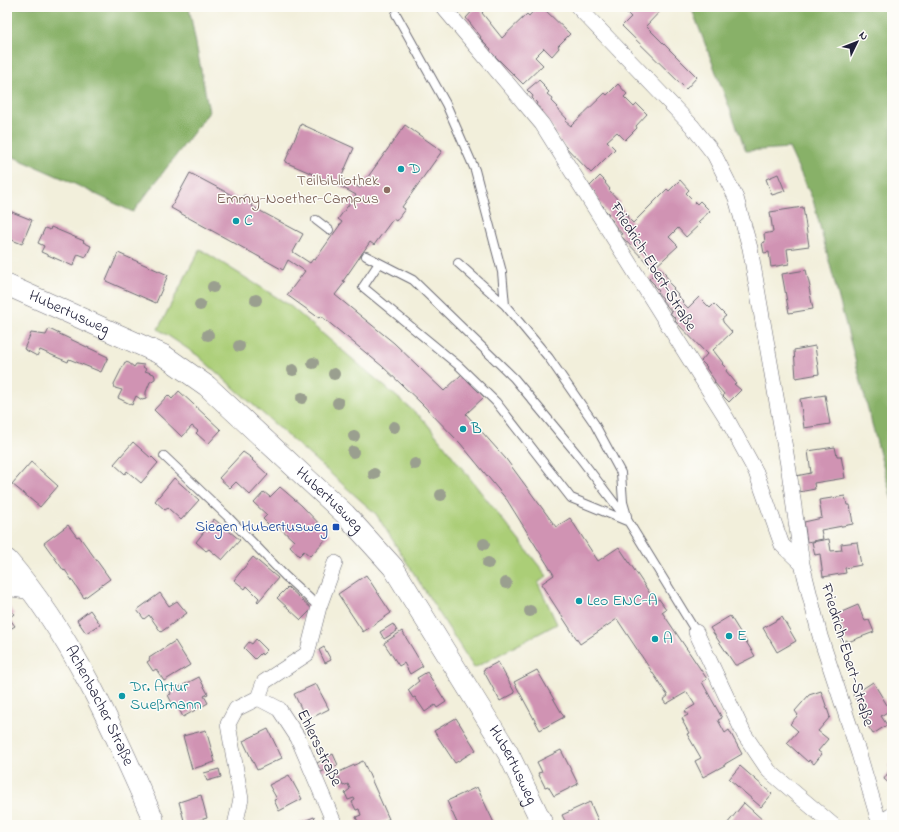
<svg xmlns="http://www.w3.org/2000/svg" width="899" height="832" font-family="'Indie Flower',sans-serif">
	<rect width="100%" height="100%" fill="#fdfcf7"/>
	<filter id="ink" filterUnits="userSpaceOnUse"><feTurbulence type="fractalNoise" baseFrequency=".025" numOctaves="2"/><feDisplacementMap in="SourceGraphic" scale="8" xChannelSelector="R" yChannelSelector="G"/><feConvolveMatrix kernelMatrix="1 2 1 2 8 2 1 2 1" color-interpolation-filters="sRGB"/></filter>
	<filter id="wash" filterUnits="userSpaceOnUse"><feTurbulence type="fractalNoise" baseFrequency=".012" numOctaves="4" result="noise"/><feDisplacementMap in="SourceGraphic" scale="16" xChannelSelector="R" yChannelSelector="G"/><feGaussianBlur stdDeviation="0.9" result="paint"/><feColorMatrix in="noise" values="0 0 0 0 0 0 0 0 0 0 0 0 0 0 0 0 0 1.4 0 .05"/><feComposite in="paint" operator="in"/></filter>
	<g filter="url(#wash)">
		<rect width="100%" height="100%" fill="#f2efdb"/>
		<!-- green -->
		<path fill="#abce77" stroke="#667859" d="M200 249 289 305 424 420 547 576 538 583 557 624 474 668 376 514 197 355 158 329Z"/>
		<!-- forest -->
		<path fill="#88b168" stroke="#556a52" d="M7 7H189L209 112 133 212 64 179 7 154Z
			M691 7H892V500L813 200 789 148 746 151Z"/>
		<g id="blocks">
			<!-- building -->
			<path fill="#d093b3" d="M476 7 483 12 482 13 502 38 527 14 529 16 537 7H542L570 34 558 46 559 48 552 56 544 48 535 57 543 65 523 84 490 51 491 49 480 38 481 37 466 18Z
				M621 7H664L646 26 697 77 686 89 622 26 631 17Z
				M539 80 544 85 543 86 549 92 547 94 553 99 552 101 557 106 556 107 567 119 565 121 571 126 605 93 607 95 618 84 627 94 624 97 634 107 637 104 647 114 636 126 637 128 625 140 617 132 607 141 615 149 591 173 558 139 560 138 554 132 555 130 545 118 546 117 541 112 542 110 536 105 537 103 532 98 533 96 527 90Z
				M301 124 354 148 341 178 360 188 405 125 442 151 402 207 405 209 396 221 393 219 374 245 370 242 343 281 345 282 335 295 394 343 444 391 462 374 484 397 466 414 506 459 556 527 570 518 598 561 619 547 655 601 659 599 666 609 662 612 707 679 702 682 722 718 718 720 725 733 729 730 742 754 725 764V765L703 777 695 761 701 758 687 734 689 733 683 722H684L682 718 688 715 685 711 695 705 687 692 666 704 663 700 668 696 617 619 580 644 541 584 554 575 507 500 460 443 421 403 382 366 321 316 319 318 287 295 305 271 288 260 283 270 171 208 190 173 241 200 244 195 254 201 251 206 303 234 293 252 310 263 313 259 315 260 342 222 338 219 356 195 338 185 285 162Z
				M778 174 785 191 772 195 766 179Z
				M600 176 606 182 605 183 610 189 609 190 620 202 618 204 624 210 623 211 628 216 627 217 633 223 667 189 669 191 680 180 689 190 686 193 697 204 700 201 710 211 698 222 700 224 686 237 678 228 669 237 678 246 653 269 620 235 622 234 612 222 613 221 607 215 609 214 603 208 604 207 598 201 599 200 594 194 595 193 589 187Z
				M803 207 809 246 787 249 789 264 771 267 769 252 764 253 762 243 765 242 764 234 773 232 770 212Z
				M7 210 32 220 22 244 7 238Z
				M51 227 84 241 83 242 91 246 86 257 78 254 73 266 41 252 44 246 38 243 45 228 50 230Z
				M118 253 168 275 156 303 106 281Z
				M660 268 666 274 665 275 670 281 668 282 674 288 673 289 678 294 677 295 683 301 682 302 688 308 699 297 710 308 714 304 726 316 722 319 723 321V322L732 332 713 350 723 363 722 364 727 369 726 371 736 383 734 384 741 390 729 402 723 396 724 394 714 382 715 381 706 368 707 367 701 361 707 354 675 321 676 319 670 313 672 312 662 300 663 298 657 293 659 291 654 286 655 285 649 279Z
				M806 270 810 287 809 288 813 309 789 313 782 274Z
				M49 329 108 357 101 372 69 359 68 362 40 350 37 356 24 349 31 333 46 335Z
				M815 346 819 374 796 378 794 350Z
				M125 362 129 363 134 367 136 364 144 365 143 367 146 369 145 371 154 374 155 377V379L150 382 146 392V399L142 400 136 396 132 405 118 398 122 390 115 388 114 384Z
				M179 391 221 430 208 444 196 433 198 431 192 426 182 437 154 410 168 395 172 399Z
				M825 395 830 424 804 428 800 399Z
				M133 442 151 458 152 457 158 463 141 483 127 471 125 474 114 464Z
				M835 447 837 456H841L845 478 814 483 815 489 799 492 796 476 811 473 808 451Z
				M243 452 253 459 252 460 268 475 250 495 236 482 230 488 219 478Z
				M31 462 58 486 40 507 12 484Z
				M174 478 199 500 181 520 168 508 165 510 155 501Z
				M280 487 301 505 330 535 310 556 304 551 299 556 290 546 294 541 277 525 273 529 263 519 267 515 254 503 264 492 270 497Z
				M845 496 847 505H850L853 524 821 530 823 539 807 542 804 522 822 518 819 500Z
				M214 519 240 540 222 560 209 549 206 551 196 542Z
				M68 525 77 537 79 536 110 579 84 598 65 570 64 571 44 543Z
				M829 539 831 551 842 550 841 544 857 542 861 565 845 568 846 573 823 577 820 554 815 555 812 542Z
				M253 557 278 578 258 602 257 601 259 598 247 586 245 589 234 580Z
				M366 575 391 613 363 632 338 594Z
				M288 587 312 609 301 620 277 598Z
				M160 593 169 606 177 601 187 613 161 632 149 615 144 619 137 610Z
				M7 604 14 614 9 618 15 626 7 631Z
				M858 605 865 621 869 620 874 632 848 642 847 640 842 642 839 633 844 631 837 614Z
				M90 610 100 624 86 633 77 620Z
				M730 616 755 656 737 665H735L710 628Z
				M782 617 796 641 777 652 763 628Z
				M393 624 397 631 384 639 380 632Z
				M402 631 423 666 410 674 404 663 399 666 384 643Z
				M256 639 267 650 262 655 261 653 255 659 244 648 249 642 252 644Z
				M175 641 190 665 164 681 156 669 153 671 147 662 150 660 149 658Z
				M324 647 331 660 325 663 319 650Z
				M498 662 515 693 500 701 483 670Z
				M537 670 564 717 540 730 514 682Z
				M427 672 446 702 437 708 435 705 425 712 415 697 413 698 408 690 419 681 417 678Z
				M199 677 208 694 204 696 208 703 183 717 176 703 173 705 168 695 171 694 170 692Z
				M873 682 890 710 881 716 887 725 873 734 861 715 864 713 853 695Z
				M316 684 329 709 307 720 294 694Z
				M821 691 830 717 818 731 828 739 818 751 822 754 814 764 809 760 808 762 787 743 798 731 790 724 798 715 795 711 809 695Z
				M456 718 476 750 455 763 434 731Z
				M268 729 282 758 257 770 243 741Z
				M206 730 215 762 192 769 183 736Z
				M561 750 578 784 554 796 548 786 545 787 538 773 542 772 537 762Z
				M333 754 338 765 321 772 317 763Z
				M363 761 389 819 375 825H359L356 817 361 815 359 809 356 810 352 802 355 800 354 798 348 800 345 793 350 789 348 784 343 786 337 773Z
				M892 761V786L884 779 891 768 888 766Z
				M740 766 772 794 761 807 729 779Z
				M219 769 221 777 207 781 204 773Z
				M289 775 302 799 279 811 274 800 277 799 269 785Z
				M477 787 495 825H458L447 801Z
				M201 795 207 818 185 824 179 802Z
				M590 802 600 825H567L562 815Z
				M744 803 765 822 763 825H725L726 823 727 824Z
				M314 817 317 825H294Z"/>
		</g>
	</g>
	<g filter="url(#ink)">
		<use href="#blocks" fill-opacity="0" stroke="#6b6a73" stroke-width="1"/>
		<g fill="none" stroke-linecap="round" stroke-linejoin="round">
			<defs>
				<path id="lane" d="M396 14 446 104 475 170 502 272 505 305
					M316 220 329 230
					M366 256 413 280 514 378 577 454 628 521 696 632
					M379 263 363 287 459 366 496 402 571 498 627 521
					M458 263 505 305 549 358 594 423 621 473 623 502 627 516
					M164 456 227 516 285 576 319 607"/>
				<path id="street" d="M443 7 542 124 727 419 756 472 782 545 802 564
					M578 7 692 126 714 154 736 198 750 248 789 471 802 564 820 636 859 754 880 825
					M7 585 13 589 32 592
					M696 632 744 734 769 771 833 825
					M258 698 279 709 298 738 335 825
					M880 823 892 815
					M235 825 241 799 228 724 236 709 258 698 264 682 307 654 319 607 335 563"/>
				<g id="secondary">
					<path id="s1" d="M7 285 163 355 207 386 345 514 393 567 508 753 543 825"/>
					<path id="s2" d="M7 560C72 635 113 728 153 819L154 825"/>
				</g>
			</defs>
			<!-- lane casing -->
			<use href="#lane" stroke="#6b6a73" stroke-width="10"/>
			<!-- street casing -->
			<use href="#street" stroke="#6b6a73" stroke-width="16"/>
			<!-- secondary casing -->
			<use href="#secondary" stroke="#6b6a73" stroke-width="22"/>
			<!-- lane -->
			<use href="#lane" stroke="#fff" stroke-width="8"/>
			<!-- street -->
			<use href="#street" stroke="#fff" stroke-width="15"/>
			<!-- secondary -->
			<use href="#secondary" stroke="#fff" stroke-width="21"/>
		</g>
		<!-- trees -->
		<g fill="#9a9f8f">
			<circle cx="213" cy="287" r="6"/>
			<circle cx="256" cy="300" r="6"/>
			<circle cx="200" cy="305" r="6"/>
			<circle cx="208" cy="335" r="6"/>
			<circle cx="239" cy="346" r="6"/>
			<circle cx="313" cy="363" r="6"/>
			<circle cx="293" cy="370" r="6"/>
			<circle cx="334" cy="374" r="6"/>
			<circle cx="302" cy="398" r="6"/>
			<circle cx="338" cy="403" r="6"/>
			<circle cx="394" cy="427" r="6"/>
			<circle cx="354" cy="436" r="6"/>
			<circle cx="353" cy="452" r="6"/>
			<circle cx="415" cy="464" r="6"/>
			<circle cx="374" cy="474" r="6"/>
			<circle cx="441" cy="495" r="6"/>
			<circle cx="484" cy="544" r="6"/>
			<circle cx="488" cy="563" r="6"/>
			<circle cx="506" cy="583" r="6"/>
			<circle cx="530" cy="611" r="6"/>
		</g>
	</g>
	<!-- markers -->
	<g fill="#0f9aa8" stroke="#fdfcf7" stroke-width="1.5">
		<circle cx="401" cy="169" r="4"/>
		<circle cx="236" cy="221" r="4"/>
		<circle cx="463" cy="429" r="4"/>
		<circle cx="579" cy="601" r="4"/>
		<circle cx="729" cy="636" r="4"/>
		<circle cx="655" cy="639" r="4"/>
		<circle cx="122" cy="696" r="4"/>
	</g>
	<circle fill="#8d6e63" stroke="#fdfcf7" stroke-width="1.5" cx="387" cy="190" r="4"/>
	<rect fill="#1a4fb4" stroke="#fdfcf7" stroke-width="1.5" x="332" y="523" width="8" height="8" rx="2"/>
	<g text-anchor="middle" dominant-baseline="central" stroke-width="3" stroke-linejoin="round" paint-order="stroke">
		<!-- culture labels -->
		<g font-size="16" fill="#0d838f" stroke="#fdfcf7" text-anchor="start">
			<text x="409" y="169">D</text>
			<text x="244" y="221">C</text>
			<text x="471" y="429">B</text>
			<text x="587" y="601">Leo ENC-A</text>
			<text x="737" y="636">E</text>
			<text x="663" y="639">A</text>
			<text x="130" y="687">Dr. Artur<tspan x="130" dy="18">Sueßmann</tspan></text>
		</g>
		<!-- education labels -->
		<g font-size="16" fill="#785e54" stroke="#fdfcf7" text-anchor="end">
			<text x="379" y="181">Teilbibliothek<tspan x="379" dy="18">Emmy-Noether-Campus</tspan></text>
		</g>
		<!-- street labels -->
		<g font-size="16" fill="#22223b" stroke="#fdfcf7">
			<text transform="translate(653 267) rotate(58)">Friedrich-Ebert-Straße</text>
			<text stroke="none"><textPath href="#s1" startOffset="68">Hubertusweg</textPath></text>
			<text stroke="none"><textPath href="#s1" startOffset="392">Hubertusweg</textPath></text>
			<text transform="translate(847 655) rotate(73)">Friedrich-Ebert-Straße</text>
			<text stroke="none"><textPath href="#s2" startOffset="173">Achenbacher Straße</textPath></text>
			<text transform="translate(319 748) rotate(64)">Ehlersstraße</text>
			<text stroke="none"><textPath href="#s1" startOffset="716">Hubertusweg</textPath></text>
		</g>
		<!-- transit labels -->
		<g font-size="16" fill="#164399" stroke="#fdfcf7" text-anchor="end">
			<text x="328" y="527">Siegen Hubertusweg</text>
		</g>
	</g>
	<!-- margin -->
	<rect width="899" height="832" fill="none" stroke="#fdfcf7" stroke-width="24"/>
	<!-- north arrow -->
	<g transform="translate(857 42) rotate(47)" stroke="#fdfcf7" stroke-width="3" paint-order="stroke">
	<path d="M0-3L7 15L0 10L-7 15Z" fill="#22223b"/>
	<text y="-6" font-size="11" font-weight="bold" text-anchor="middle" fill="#22223b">N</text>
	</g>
</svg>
